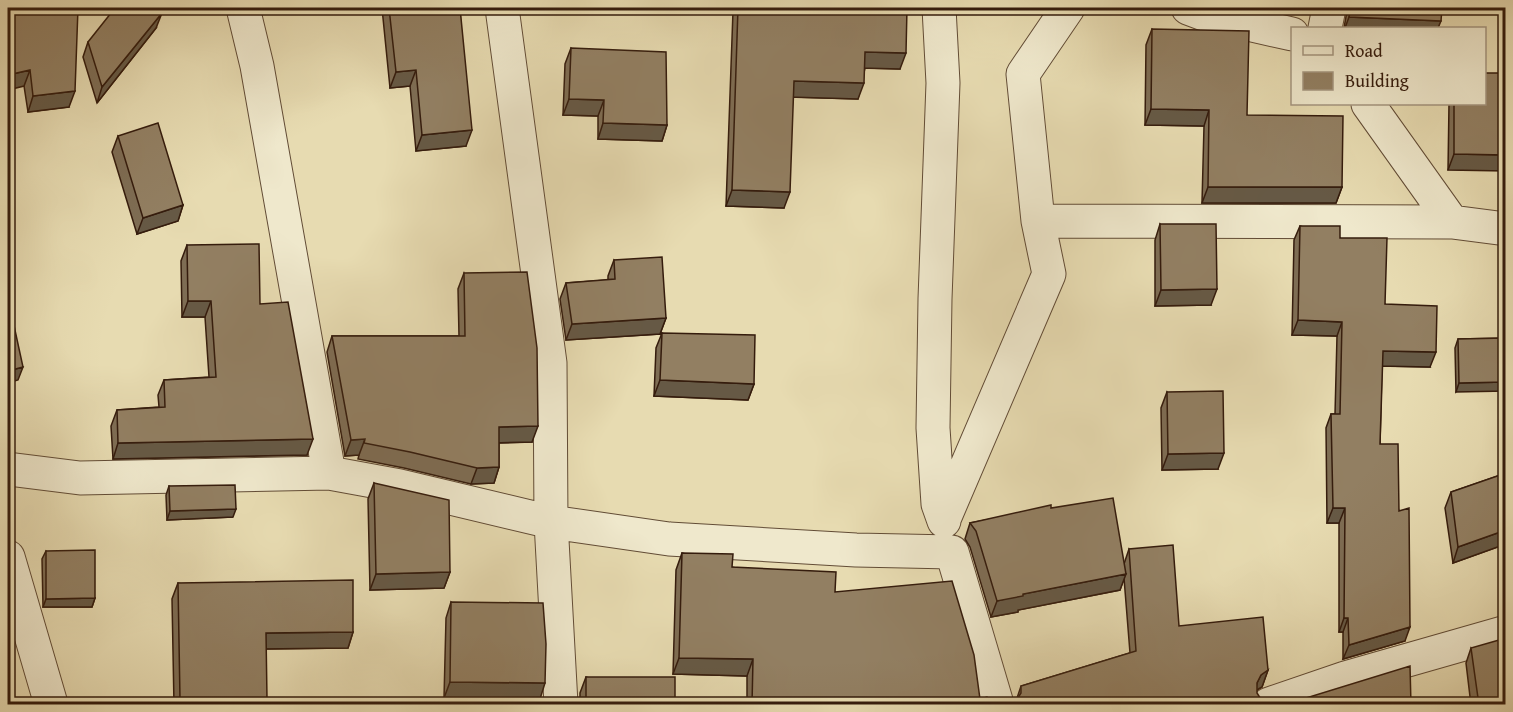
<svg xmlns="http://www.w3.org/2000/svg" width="1513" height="712" font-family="'Gentium Book Plus',serif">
	<rect width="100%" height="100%" fill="#e7dbb1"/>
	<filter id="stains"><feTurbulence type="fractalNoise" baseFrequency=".00333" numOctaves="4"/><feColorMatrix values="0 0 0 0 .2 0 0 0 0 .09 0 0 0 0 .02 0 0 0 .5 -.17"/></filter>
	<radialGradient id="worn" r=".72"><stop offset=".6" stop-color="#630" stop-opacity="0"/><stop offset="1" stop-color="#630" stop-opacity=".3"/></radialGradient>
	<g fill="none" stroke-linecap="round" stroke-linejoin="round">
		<defs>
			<path id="street" d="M243 8 257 66 329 473
				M502 8 550 363 551 522 561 704
				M939 8 943 83 935 299 933 428 938 504 944 521
				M1188 8 1204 14 1292 34
				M1325 28 1329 8
				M1368 104 1452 222
				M1038 221 1452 222 1506 229
				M8 469 80 478 329 473 400 486 551 522 669 539 856 550 952 552 997 704
				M944 519 1049 274 1038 221 1023 74 1068 8
				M8 557 51 704
				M1269 704 1345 678 1506 632"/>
		</defs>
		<!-- street casing -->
		<use href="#street" stroke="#624c36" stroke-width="35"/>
		<!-- street -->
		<use href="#street" stroke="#efe8cc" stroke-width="33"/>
	</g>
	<!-- wall -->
	<path fill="#7e6d54" stroke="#351c0d" stroke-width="1.5" d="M8 8 69 107 28 112 24 86Z
		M382 8H460L466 146 416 151 410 86 390 88Z
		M734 8H907L900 69 865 68 858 99 793 97 784 208 726 206 733 11Z
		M1347 8H1442L1438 28H1344L1347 11Z
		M156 28 97 103 83 57 88 42Z
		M1152 29 1247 115 1342 187 1336 203H1202L1204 126 1145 125 1146 45Z
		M571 48 667 125 662 141 598 139V116L563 115 565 64Z
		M1449 104H1485L1448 170Z
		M118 136 183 205 178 221 137 234 112 152Z
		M1160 224 1211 305 1155 306V240Z
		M1300 226 1340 238 1385 304 1430 367 1382 366 1380 444 1399 511 1405 641 1343 659V632H1339V523H1327L1326 428 1331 414H1335L1337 336 1292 335 1294 240Z
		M187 245 260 304 307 455 113 459 111 426 117 410 159 407 158 395 164 380 209 377 205 317H182L181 261Z
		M614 260 666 318 660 334 566 340 560 299 566 283 608 280V276Z
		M464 273 532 442 499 443V467L494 483 471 484 404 468 358 459 359 455 345 456 327 352 332 336H459L458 289Z
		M662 333 754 384 748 400 654 396 656 348Z
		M1506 338 1456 392 1455 348 1458 339Z
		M1167 392 1218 469 1162 470 1161 408Z
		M1506 473V544L1453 563 1445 508 1451 492Z
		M374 483 450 572 444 588 370 590 368 499Z
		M169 486 233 517 167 520 166 495Z
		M1051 508 1124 564 1129 549 1179 626 1268 670 1262 687 1257 690 1016 701 1021 686 1130 653 1124 578 1120 590 1018 610V612L991 617 970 547 965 539 970 523Z
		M46 551 95 598 92 607H43L42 559Z
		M682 553 732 567 835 592 980 699 991 702 996 705H747V676L673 674 676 570Z
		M178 583 353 632 348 648 266 649 265 705H174L172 599Z
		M451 602 540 699 444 698 446 618Z
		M1471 648 1506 705H1471L1466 663Z
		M586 677 675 705H580V693Z"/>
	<!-- shaded-wall -->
	<path fill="#665945" stroke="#351c0d" stroke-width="1.5" d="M162 13 156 28 97 103 102 87Z
		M1349 17 1441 21 1438 28H1345Z
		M865 52 906 53 900 69 860 68Z
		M30 70 24 86 8 90V75Z
		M416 70 410 86 390 88 396 72Z
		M794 81 864 83 858 99 788 97Z
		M75 91 69 107 28 112 33 96Z
		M569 99 604 100 598 116 563 115Z
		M1151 109 1209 110 1204 126 1145 125Z
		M603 123 667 125 662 141 598 139Z
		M472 130 466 146 416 151 422 135Z
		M1454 154 1506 155V171L1448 170Z
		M1208 187H1342L1336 203H1202Z
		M732 190 790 192 784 208 726 206Z
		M183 205 178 221 137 234 143 218Z
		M1217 289 1211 305 1155 306 1161 290Z
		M188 301H211L205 317H182Z
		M666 318 660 334 566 340 572 324Z
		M1298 320 1342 322 1337 336 1292 335Z
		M1383 351 1436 352 1430 367 1377 366Z
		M23 367 18 380 8 383V371Z
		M660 380 754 384 748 400 654 396Z
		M1506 382V391L1456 392 1459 383Z
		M538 426 532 442 493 443 499 427Z
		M313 439 307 455 113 459 118 443Z
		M365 439 359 455 345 456 351 440Z
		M1224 453 1218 469 1162 470 1168 454Z
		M499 467 494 483 471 484 477 468Z
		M1333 508H1345L1339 523H1327Z
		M236 509 233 517 167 520 170 511Z
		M1506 530V544L1453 563 1458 547Z
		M450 572 444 588 370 590 376 574Z
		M1126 574 1120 590 1018 610V612L991 617 997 601 1023 594Z
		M95 598 92 607H43L46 599Z
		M1344 618H1348L1343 632H1339Z
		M1410 627 1405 641 1343 659 1349 645Z
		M353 632 348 648 260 649 266 633Z
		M679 658 753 659 747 676 673 674Z
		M1268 670 1262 687 1255 691 1257 683 1261 675Z
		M450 682 545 683 540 699 444 698Z
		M267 698 265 705H178L180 699Z"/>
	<!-- building -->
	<path fill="#927f62" stroke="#351c0d" stroke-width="1.5" d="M8 8H78L75 91 33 96 30 70 8 75Z
		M115 8H155L162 13 102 87 88 42Z
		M389 8H460L472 130 422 135 416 70 396 72Z
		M738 8H907L906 53 865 52 864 83 794 81 790 192 732 190Z
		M1351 8H1442L1441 21 1349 17Z
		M1152 29 1249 31 1247 115 1343 116 1342 187H1208L1209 110 1151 109Z
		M571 48 666 52 667 125 603 123 604 100 569 99Z
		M1485 73H1506V155L1454 154V104H1485Z
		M158 123 183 205 143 218 118 136Z
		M1160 224H1216L1217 289 1161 290Z
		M1300 226H1340V238H1387L1385 304 1437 306 1436 352 1383 351 1380 444H1398L1399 511 1409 508 1410 627 1349 645 1348 618H1344L1345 508H1333L1331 414H1340L1342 322 1298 320Z
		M259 244 260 304 288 302 313 439 118 443 117 410 165 407 164 380 216 377 211 301H188L187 245Z
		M662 257 666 318 572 324 566 283 615 279 614 260Z
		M527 272 537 348 538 426 499 427V467L477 468 410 452 364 443 365 439 351 440 332 336H465L464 273Z
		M8 298 23 367 8 371Z
		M662 333 755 335 754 384 660 380Z
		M1506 338V382L1459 383 1458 339Z
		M1223 391 1224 453 1168 454 1167 392Z
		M1506 473V530L1458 547 1451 492Z
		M374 483 449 500 450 572 376 574Z
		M235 485 236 509 170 511 169 486Z
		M1113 498 1126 574 1023 594V596L997 601 976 531 970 523 1051 505V508Z
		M1173 545 1179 626 1263 617 1268 670 1261 675 1257 683V693L1262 701 1269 705H1010L1016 701 1021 693V686L1136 651 1129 549Z
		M95 550V598L46 599V551Z
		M682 553 733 554 732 567 836 572 835 592 952 581 974 655 980 699 987 697 991 702 996 705H752L753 659 679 658Z
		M353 580V632L266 633 267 698 180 699 178 583Z
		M451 602 543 603 546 644 545 683 450 682Z
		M1506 638V705H1479L1471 648Z
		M1410 666 1411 705H1307L1306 698Z
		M586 677H675V705H586Z"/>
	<!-- margin -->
	<rect width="1513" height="712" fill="none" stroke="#e7dbb1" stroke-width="30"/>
	<rect x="9" y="9" width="1495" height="694" fill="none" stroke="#351c0d" stroke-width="3"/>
	<rect x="15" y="15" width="1483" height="682" fill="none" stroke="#351c0d" stroke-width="1.5"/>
	<!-- legend -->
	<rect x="1291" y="27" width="195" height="78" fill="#efe8cc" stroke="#a59680" stroke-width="1.5"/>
	<rect x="1303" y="46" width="30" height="9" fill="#efe8cc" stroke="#a59680" stroke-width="1.5"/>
	<text x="1345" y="57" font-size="18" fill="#351c0d">Road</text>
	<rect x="1303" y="72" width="30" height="18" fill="#927f62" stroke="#a59680" stroke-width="1.5"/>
	<text x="1345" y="87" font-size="18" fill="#351c0d">Building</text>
	<rect width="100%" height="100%" filter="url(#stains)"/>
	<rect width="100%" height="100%" fill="url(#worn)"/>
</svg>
